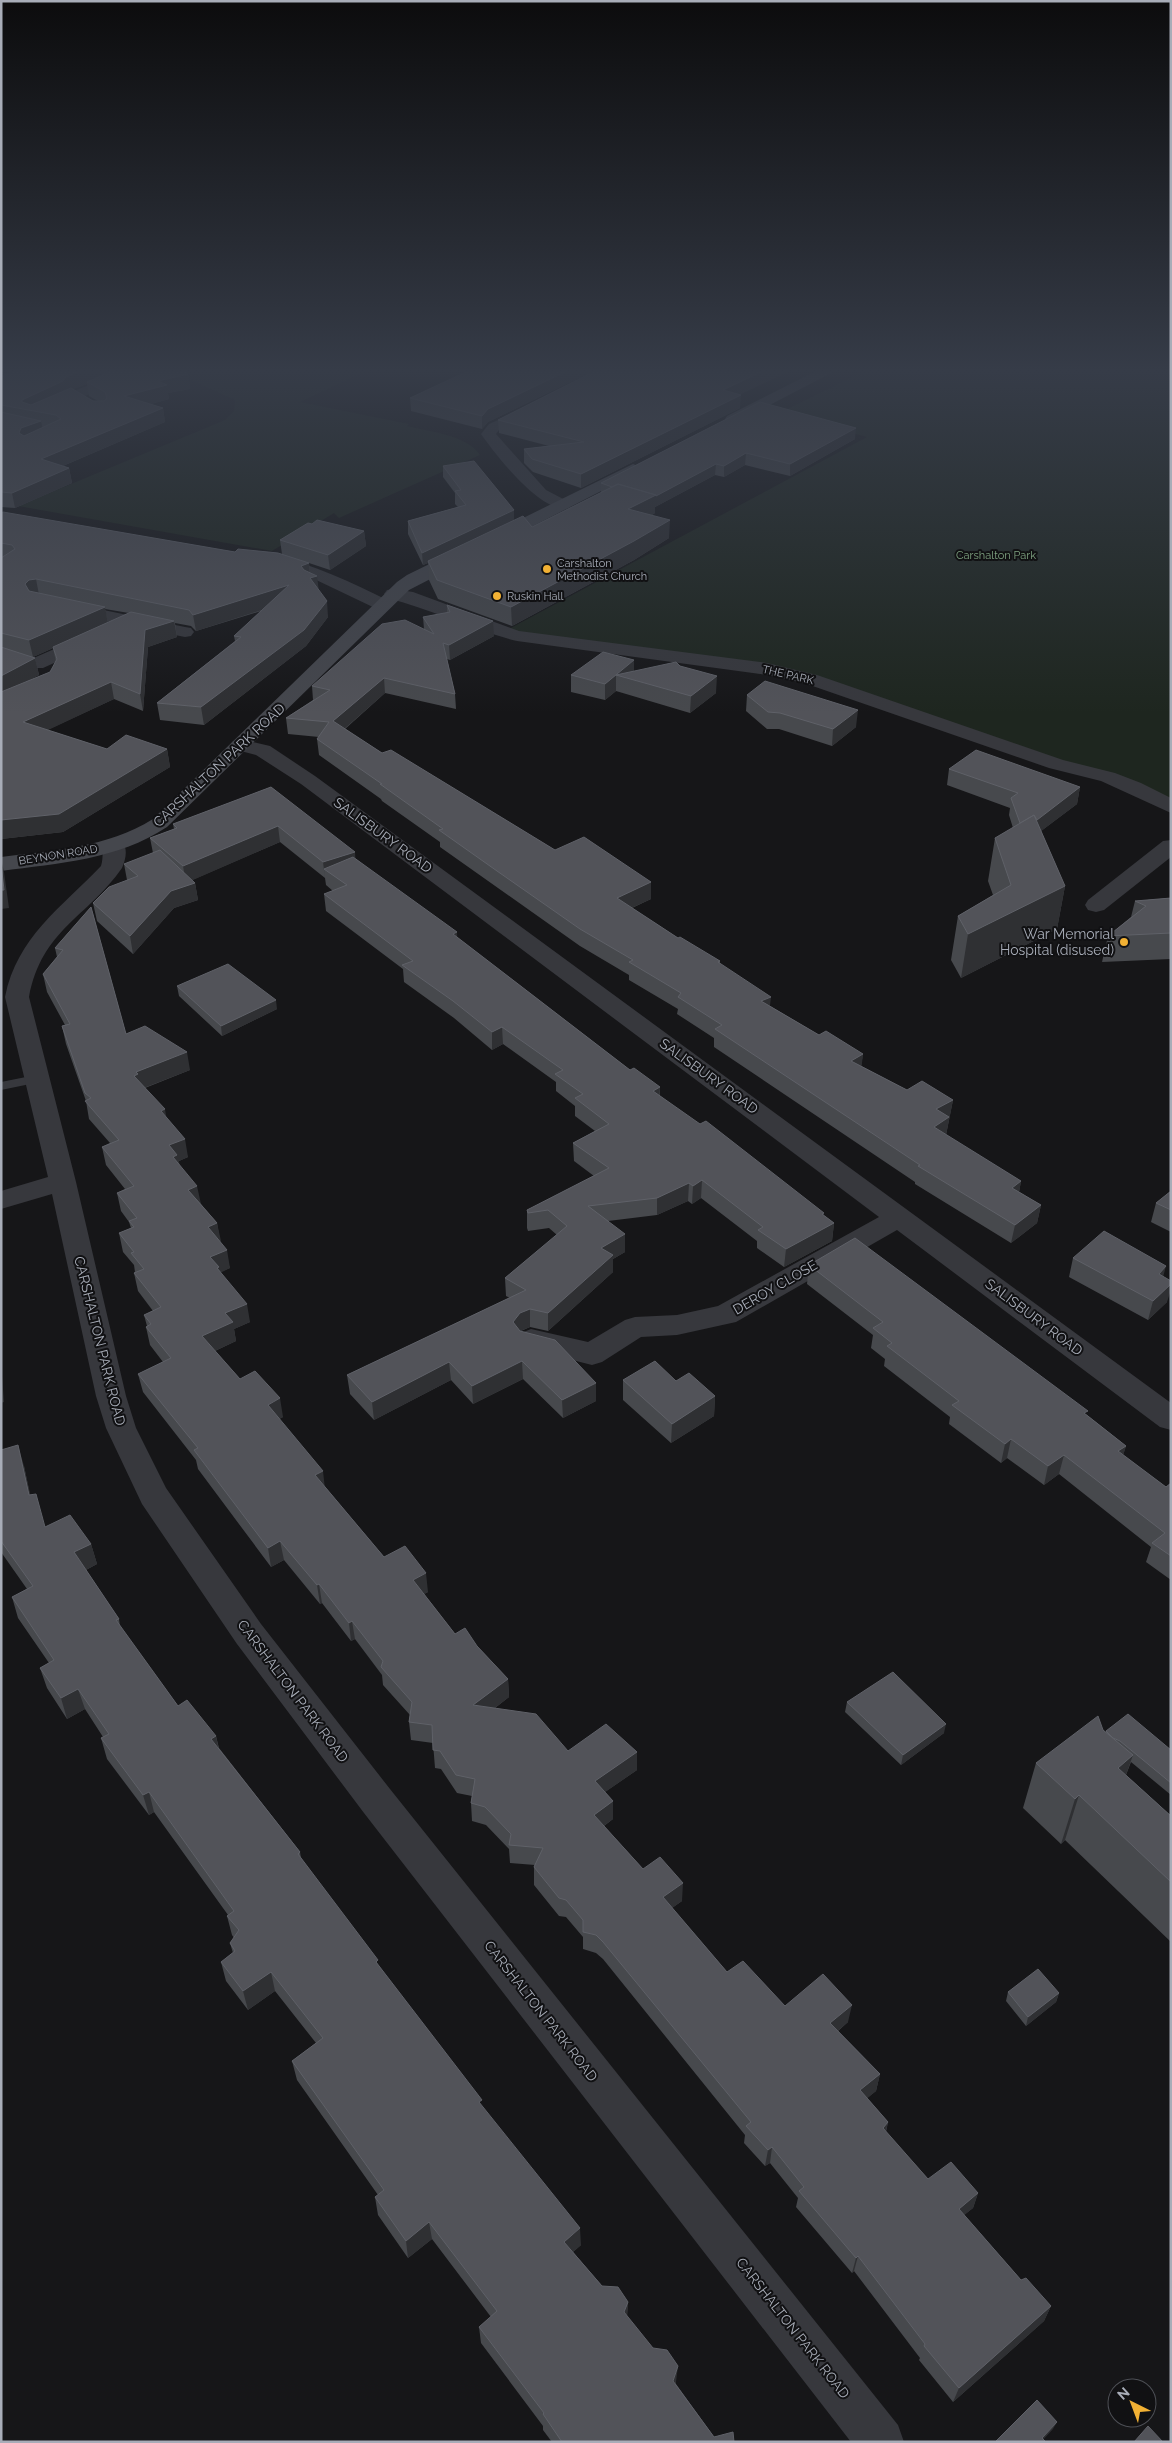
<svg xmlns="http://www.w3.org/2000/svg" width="1172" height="2443" font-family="Raleway,sans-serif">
	<rect width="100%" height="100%" fill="#161618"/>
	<!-- green -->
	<path fill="#1e261f" d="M181 371H366L300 402 409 424 407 426C429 432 466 434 480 455L339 518 334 513 272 551 18 506 225 420 234 411 235 402 233 399 182 376Z
		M865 371H1171V803L845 688 505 631 867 437 779 413Z"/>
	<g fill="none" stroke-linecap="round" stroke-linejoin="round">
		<!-- lane -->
		<path fill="#37383d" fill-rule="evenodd" d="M36 1075 42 1079 40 1082 1 1090V1082Z"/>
		<!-- street -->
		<path fill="#37383d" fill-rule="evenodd" d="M124 371H144L85 396 106 408 108 411 106 414H96L67 396 69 393Z
			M532 405 539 409 537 412 499 430 496 434 546 490 569 502 571 505 569 508C542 515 495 454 481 434L489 424Z
			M273 555C315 565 351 582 389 601L392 605 389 609H377L310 577 267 564 265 560 267 556Z
			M393 589 413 592 519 631 767 663 817 675 1063 760 1115 773 1141 783 1171 798V813L1101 781 1049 768 804 683 767 675 517 641C472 630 431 609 387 598L384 594 387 590Z
			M70 603 185 627 191 628 194 632 191 636 185 637 134 627 43 668H29L27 664 29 660 114 623 64 612 61 608 64 604Z
			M240 739 270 746 315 776 1171 1403V1430L1160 1427 897 1230 736 1322 677 1335 641 1337 602 1362 592 1365 521 1347 516 1340 521 1333 531 1329 588 1342 625 1320 635 1317 677 1315 718 1306 879 1217 301 784 256 755 233 749 230 745 233 741Z
			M114 839 122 840C128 849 126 859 122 868 87 918 42 929 29 997L76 1182 126 1396 136 1428 166 1488 261 1624 390 1789 898 2425 904 2442H851L364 1813 237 1644 142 1504 106 1428 96 1396 52 1194 1 1209V1191L48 1177 5 997C17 937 61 908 101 866 104 857 101 848 106 840Z
			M1171 840V857L1104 910 1096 912 1088 910 1085 905 1088 900 1163 841Z"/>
		<!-- secondary -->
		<path fill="#45474d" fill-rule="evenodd" d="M816 371H835L737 422H727L725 419 727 416Z
			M633 464 638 466 641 469 638 472 409 590 167 827C117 860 59 863 1 871V857C54 850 106 848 153 819L397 582 407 575Z"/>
	</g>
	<!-- wall -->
	<path fill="#47494d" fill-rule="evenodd" d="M18 371H188L190 389 168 393 169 399 151 404 163 408 165 422 63 466 69 468 72 483 15 508 1 507V376ZM87 384 89 396 98 401H93L73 389Z
		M468 371H593L488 422 482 429 411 411 410 398Z
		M595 371H789L740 394V408L581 488 533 472 524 463V449L549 446 499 433 498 420Z
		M760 402 855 439 790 476 745 465 724 477 715 475 655 507V513L652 515 669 538 634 560 512 626 438 599 429 580 428 563 423 565 408 534V521L458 507 455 504V493L443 477V466L514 521 532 527 601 493V483Z
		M1 513 235 552 282 554 280 540 364 531 366 546 330 570 309 563 310 573 318 589 328 617 306 646 204 725 160 720 157 703 235 641 234 636 261 611 196 631 191 626 175 623 177 637 148 647 143 711 114 699 47 730 107 749H167L170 767 63 832 1 839ZM105 609 129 613 108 623ZM53 648 56 662 50 672 27 681 39 675 35 658 33 657Z
		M447 605 494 636 450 660 447 659 455 694 456 709 385 693 345 729 382 753 555 850 651 882V899L632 908 678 938 720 961V964L770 1006 819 1035 863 1054 861 1066 907 1090 953 1100 946 1135 1021 1181 1019 1192 1041 1205 1037 1223 1011 1243 915 1184V1182L714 1047V1038L677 1014 678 1009 629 980V975L580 946 440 847V842L382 801 381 799 319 755 317 739 319 737 288 734 286 718 313 700 312 686 424 629 423 617 447 613Z
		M680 666 716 693 690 713 616 691 605 700 571 692V675L634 671Z
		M747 695 856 727 832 746 779 729H767L746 711Z
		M949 769 1080 787 1077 804 1041 831 1065 886 1057 929 961 978 951 960 958 916 993 895 988 881 995 838 1013 828 1009 815 1010 808 947 785Z
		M271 787 356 859 458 938 630 1070 660 1087V1096L834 1223 832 1241 784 1267 757 1248V1241L701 1198 692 1204 688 1201 657 1215 608 1221 625 1252 613 1259V1272L548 1331 530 1327 521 1331 596 1401 563 1418 523 1379 473 1404 451 1380 374 1420 350 1394 347 1375 510 1298 506 1296 505 1278 557 1235 549 1228 528 1231 527 1228V1210L594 1176 574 1161 573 1143 595 1131 575 1116V1106L556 1091V1082L503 1044 492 1050 454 1018 404 982 403 969 326 911 324 894 333 891 326 885 325 878 280 842 192 880 195 883 198 900 174 908 133 954 97 921 93 903 127 880 124 864 153 853 150 838 174 829 173 824Z
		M1171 898V959L1102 962 1108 936 1131 917 1135 901Z
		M91 907 126 1034 190 1070 145 1088 166 1117 188 1157 179 1161V1164L201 1204 217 1223 220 1241 230 1268 220 1272 250 1322 234 1329 236 1341 215 1351 240 1379 283 1417 279 1419 325 1487 384 1557 428 1592 424 1594 455 1634 477 1646 508 1679 509 1697 495 1708 568 1751 637 1752V1770L605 1792 613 1801V1819L604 1826 643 1869 682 1901 672 1908 727 1972 785 2006 848 2022 838 2031 880 2074 876 2091 867 2098 888 2122 886 2132 928 2179 978 2193 973 2208 964 2215 1021 2280 1051 2306 1044 2321 953 2402 919 2360 920 2358 854 2271 852 2273 796 2207 798 2198 770 2163 765 2166 744 2143 745 2135 603 1959 596 1953 583 1949V1937L566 1917 559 1916 534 1885V1867L535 1865 510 1863 509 1849 486 1825 472 1821 471 1803 472 1796 457 1793 441 1769 435 1768 433 1743 411 1740 409 1722 410 1715 383 1685 382 1675 355 1639 351 1641 322 1603 320 1604 284 1560 271 1567 198 1469 196 1460 143 1392 138 1374 163 1362 150 1345 146 1327 147 1326 144 1315 153 1311 138 1291 134 1273 135 1272 134 1265 123 1252 119 1233 131 1228 129 1222 121 1211 117 1193 125 1189 106 1165 102 1147 110 1143 89 1119 86 1101 66 1044 62 1026 65 1025 47 992 43 974 57 957 55 948Z
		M177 986 277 1009 222 1036 179 996Z
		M1171 1191V1232L1151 1222 1156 1203Z
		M1073 1258 1163 1276 1167 1302 1148 1320 1069 1277Z
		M809 1265 1087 1415 1126 1446 1123 1455 1166 1487 1171 1483V1580L1146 1562 1151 1547 1059 1474 1044 1485 1007 1458 1001 1463 949 1424 950 1417 884 1366 885 1359 871 1348 873 1335 807 1284Z
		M623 1380 676 1381 715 1396 714 1416 671 1443 623 1400Z
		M1 1450 24 1466 30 1495 45 1527 91 1544 97 1564 86 1570 119 1619 120 1626 178 1706 216 1736 219 1748 300 1852 301 1858 379 1966 482 2107 581 2245 573 2252 602 2286 628 2302 627 2316 676 2382V2384L714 2437 734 2442H552L543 2430V2426L481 2343 479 2327 491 2317 432 2239 408 2258 378 2215 375 2197 378 2195 297 2080 292 2061 316 2043 275 1991 248 2010 226 1981 221 1962 233 1953 230 1943 234 1938 232 1935 227 1916 228 1915 154 1812 149 1815 107 1759 101 1738 103 1737 85 1709 67 1719 47 1688 40 1668 49 1663 18 1618 12 1597 27 1589 1 1552Z
		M847 1702 944 1733 901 1765 845 1712Z
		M1103 1730 1106 1732V1731L1171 1750V1795L1131 1762 1126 1775 1171 1816V1942L1065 1840 1061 1844 1023 1808 1036 1763Z
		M1008 1992 1059 1993 1056 2002 1026 2026 1006 2001Z"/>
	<!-- shaded-wall -->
	<path fill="#2f3033" d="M80 371H118L87 382V384L68 391 32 411 22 402V400L66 377Z
		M183 371H188L190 389 168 393 169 399 126 411 124 396 158 381Z
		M567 371H593L488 422 482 429V416L488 409Z
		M763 371H789L723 403V390Z
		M741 395 740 408 581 488V474Z
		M163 408 165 422 44 474 41 459Z
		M41 421 44 436 24 443 19 433 21 428Z
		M856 428 855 439 790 476V464Z
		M746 453 745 465 724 477V466Z
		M716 464 715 475 655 507V513L628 528V509Z
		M69 468 72 483 15 508 12 493Z
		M514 510V522L428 561V563L423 565 422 553Z
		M670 520 669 538 634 560 512 626 511 607Z
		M364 531 366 546 330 570 328 555Z
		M309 563 310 578 317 576 319 592 301 566Z
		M36 579 39 595 33 596 25 584 29 580Z
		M289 585 290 601 196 631 193 615Z
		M327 601 328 617 306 646 204 725 201 707Z
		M105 607 108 624 33 657 29 640Z
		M174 621 177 637 148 647 143 711 140 694 145 630Z
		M493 621 494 636 450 660 449 645Z
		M35 658 39 675 1 695V676Z
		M634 660V677L616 675V691L605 700V684Z
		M717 676 716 693 690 713 691 696Z
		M384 678 385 693 335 737 333 721Z
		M111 682 114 699 27 740 23 722Z
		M858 710 856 727 832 746 833 729Z
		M167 749 170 767 63 832 1 839V820Z
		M1080 787 1077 804 1020 847 1023 830Z
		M278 826 280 842 186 883 183 866Z
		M355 852 356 868 324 869 325 878 323 862Z
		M1 859 4 872 9 908 1 909Z
		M651 882V899L616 915 617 898Z
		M195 883 198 900 174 908 133 954 130 936 171 891Z
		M1065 886 1057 929 961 978 968 934Z
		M457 932 458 949 453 934Z
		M771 997 769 1014 761 1001Z
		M276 1000 277 1009 222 1036 221 1026Z
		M502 1027 503 1044 492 1050V1032Z
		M187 1052 190 1070 141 1089 134 1076 136 1072Z
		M863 1054 861 1072 851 1061Z
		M660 1087 659 1105 653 1091Z
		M953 1100 946 1135 931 1145 936 1109Z
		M165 1109 168 1128 161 1111Z
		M185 1139 188 1157 179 1161 181 1173 176 1175 169 1145Z
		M702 1180 701 1198 692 1204 693 1186Z
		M1021 1181 1018 1199 1012 1188Z
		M689 1183 688 1201 657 1215V1198Z
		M197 1186 201 1204 188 1190Z
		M1041 1205 1037 1223 1011 1243 1015 1225Z
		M824 1213 823 1229 834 1223 832 1241 784 1267 786 1249 822 1214Z
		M217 1223 221 1241 212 1245 208 1227Z
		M625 1234V1252L613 1259V1272L548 1331V1313L601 1248Z
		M227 1250 230 1268 220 1273 222 1286 210 1257Z
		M1166 1266 1161 1285 1159 1274Z
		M1171 1284V1290L1167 1302 1148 1320 1153 1301Z
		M247 1304 250 1322 234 1329 236 1341 206 1355 202 1336 225 1313Z
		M530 1309V1327L520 1331 513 1322 520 1313Z
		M522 1361 523 1379 473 1404 472 1386Z
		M449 1362 451 1380 374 1420 372 1402Z
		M1 1363 4 1402 1 1403Z
		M596 1383V1401L563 1418 562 1400Z
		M715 1396 714 1416 671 1443 672 1424Z
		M280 1398 283 1417 271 1424 268 1405Z
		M1011 1439 1007 1458 1001 1463 1005 1444Z
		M18 1445 24 1466 35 1516 29 1495Z
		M1126 1446 1120 1465 1118 1451Z
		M1064 1455 1059 1474 1044 1485 1048 1466Z
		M323 1471 325 1489 315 1475Z
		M280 1541 284 1560 271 1567 268 1548Z
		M91 1544 97 1564 80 1573 74 1552Z
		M426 1573 428 1592 415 1599 413 1580Z
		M319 1584 322 1603 320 1604 317 1585Z
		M352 1621 355 1639 351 1641 349 1623Z
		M508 1679 509 1697 475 1723 473 1705Z
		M78 1689 85 1709 67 1719 61 1698Z
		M946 1724 944 1733 901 1765 903 1755Z
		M216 1736 220 1756 211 1739Z
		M637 1752V1770L595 1799V1781Z
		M1133 1755 1117 1800 1118 1768Z
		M149 1792 154 1812 149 1815 143 1795Z
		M1079 1795 1065 1840 1061 1844 1075 1799Z
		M613 1801V1819L594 1833V1815Z
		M683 1883 682 1901 662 1915 663 1897Z
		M271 1972 275 1991 248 2010 243 1991Z
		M1059 1993 1056 2002 1026 2026 1028 2017Z
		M852 2005 848 2022 827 2040 830 2023Z
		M880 2074 876 2091 857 2107 860 2090Z
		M888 2122 884 2139 883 2128Z
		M772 2147 770 2163 765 2166 768 2150Z
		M978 2193 973 2208 953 2224 959 2209Z
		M429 2222 432 2239 408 2258 406 2241Z
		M580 2228 581 2245 565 2259 564 2242Z
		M858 2256 854 2271 852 2273 856 2258Z
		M628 2302 627 2318 624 2312Z
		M1051 2306 1044 2321 953 2402 959 2388Z
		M678 2366 676 2382 672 2396 673 2381Z
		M1057 2422 1053 2429 1041 2442 1042 2438Z"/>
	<!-- building -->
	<path fill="#525359" stroke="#5f6168" d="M18 371H80L66 377 63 381 22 400V402L31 405 71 388 93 401H104L107 398 105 392 87 382 112 371H184L188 374 158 381 167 385 124 396 163 408 41 459 69 468 12 493 1 492V412L41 421 21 428 19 433 24 436 61 419 56 415 1 405V376Z
		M468 371H567L488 409 482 416 410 398Z
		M595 371H763L723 390 741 395 581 474 532 459 524 449 584 442 498 420Z
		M760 402 856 428 790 464 746 453 724 466 716 464 656 496V495L618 484 612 487 601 483Z
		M474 461 514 510 422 553 408 521 466 505 455 491 461 490 443 466Z
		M618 484 656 495 628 509 670 520 634 541 511 607 437 580 428 561 523 516 532 527Z
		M3 512 235 552 238 549 278 553 309 563 301 566 304 570 317 576 310 578 327 601 304 630 201 707 157 703 241 637 234 636 289 585 193 615 189 610 36 579 29 580 25 584 29 591 105 607 29 640 1 633V558L15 549 12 545 1 543V513Z
		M317 520 364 531 328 555 280 540 308 523 312 524Z
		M447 605 493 621 449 645 443 643 455 694 384 678 333 721 382 753 391 750 555 850 584 837 651 882 617 898 678 938 680 937 720 961 718 962 771 997 761 1001 819 1035 826 1031 863 1054 851 1061 907 1090 922 1081 953 1100 936 1109 949 1117 934 1127 1021 1181 1012 1188 1041 1205 1015 1225 918 1166 920 1165 715 1029 722 1025 678 997 681 993 629 962 633 960 580 929 497 871 439 830 443 829 380 784H382L317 739 329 722 286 718 330 690 312 686 382 624 405 620 434 634 423 617 450 612Z
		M131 612 174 621 145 630 140 694 111 682 23 722 107 749 126 735 167 749 59 814 1 820V692L50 672 57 659 53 647Z
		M1 647 35 658 1 676Z
		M603 652 634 660 605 684 571 675Z
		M676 662 680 666 717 676 691 696 616 675Z
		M765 681 858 710 833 729 780 713 768 712 747 695Z
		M976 750 1080 787 1037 820 1034 815 1020 823 1011 798 1018 793 949 769Z
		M271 787 355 852 323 862 278 826 183 866 150 838 177 828 173 824Z
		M1034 815 1065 886 968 934 958 916 1011 885 995 838Z
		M160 850 195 883 171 891 130 936 93 903 109 887 138 876 124 864Z
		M353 857 457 932 453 934 630 1070 634 1068 660 1087 653 1091 700 1124 706 1121 824 1213 822 1214 834 1223 786 1249 758 1230 763 1227 702 1180 693 1186 689 1183 657 1198 588 1206 625 1234 601 1248 613 1255 548 1313 530 1309 520 1313 513 1322 520 1331 555 1340 596 1383 562 1400 522 1361 472 1386 449 1362 372 1402 347 1375 526 1290 505 1278 567 1226 548 1210 528 1213 527 1210 609 1168 573 1143 609 1124 575 1098 583 1094 555 1074 563 1070 502 1027 492 1032 453 1001 402 965 413 961 324 894 347 885 324 869Z
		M1 863 4 890H1Z
		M1171 898V933L1108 936 1146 906 1135 901Z
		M91 907 126 1034 145 1026 187 1052 136 1072 138 1074 134 1076 165 1109 161 1111 185 1139 169 1145 177 1155 173 1157 197 1186 188 1190 217 1223 208 1227 227 1250 210 1257 219 1267 217 1268 247 1304 225 1313 233 1322 202 1336 240 1379 255 1371 280 1398 268 1405 323 1471 315 1475 384 1557 405 1546 426 1573 413 1580 455 1634 465 1628 477 1646 508 1679 473 1705 536 1714 568 1751 606 1724 637 1752 595 1781 613 1801 594 1815 643 1869 660 1857 683 1883 663 1897 727 1972 743 1961 785 2006 823 1974 852 2005 830 2023 880 2074 860 2090 888 2122 883 2128 928 2179 951 2162 978 2193 959 2209 1021 2280 1026 2278 1051 2306 959 2388 924 2346 925 2344 858 2256 856 2258 799 2191 804 2187 772 2147 768 2150 746 2126 751 2122 603 1942 596 1935 583 1932V1920L566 1900 559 1898 534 1867 543 1848 509 1845 511 1834 485 1807 471 1803 475 1779 456 1775 440 1751 433 1750 432 1725 409 1722 412 1702 381 1667 383 1661 352 1621 349 1623 319 1584 317 1585 280 1541 268 1548 194 1450 198 1448 138 1374 171 1358 146 1327 151 1324 144 1315 161 1307 134 1273 144 1269 131 1253 134 1252 119 1233 134 1227 129 1221 137 1218 117 1193 134 1186 102 1147 119 1140 85 1101 91 1098 85 1093 62 1026 70 1024 43 974 63 950 55 948Z
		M228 964 276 1000 221 1026 177 986Z
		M1171 1191V1210L1156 1203Z
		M1104 1231 1166 1266 1159 1274 1171 1281V1284L1153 1301 1073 1258Z
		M855 1238 1088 1411 1084 1413 1126 1446 1118 1451 1166 1487 1171 1483V1556L1152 1543 1165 1533 1064 1455 1048 1466 1011 1439 1005 1444 952 1405 959 1401 887 1346 892 1343 873 1328 883 1322 809 1265Z
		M655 1361 676 1381 689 1373 715 1396 672 1424 623 1380Z
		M18 1445 29 1495 36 1494 45 1527 70 1515 91 1544 74 1552 119 1619 116 1620 178 1706 187 1700 216 1736 211 1739 300 1852 298 1854 378 1960 376 1962 482 2100 479 2102 580 2228 564 2242 602 2286 618 2287 628 2302 624 2312 653 2348 667 2350 678 2366 673 2381 714 2437 733 2432 734 2442H562L543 2414 544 2413 479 2327 497 2311 429 2222 406 2241 375 2197 384 2190 292 2061 323 2038 271 1972 243 1991 221 1962 235 1951 230 1943 239 1930 227 1916 234 1911 149 1792 143 1795 101 1738 109 1734 78 1689 61 1698 40 1668 54 1660 12 1597 33 1586 1 1541V1450Z
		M893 1672 946 1724 903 1755 847 1702Z
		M1128 1714 1171 1750V1783L1120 1741 1113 1738 1106 1731Z
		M1098 1716 1103 1730 1133 1755 1118 1768 1171 1816V1882L1079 1795 1075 1799 1036 1763Z
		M1038 1969 1059 1993 1028 2017 1008 1992Z
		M1037 2400 1057 2422 1042 2438 1046 2442H995Z
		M1148 2426 1163 2442H1134Z"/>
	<!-- sky -->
	<linearGradient id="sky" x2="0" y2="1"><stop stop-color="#0c0c0d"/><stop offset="0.52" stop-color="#363c48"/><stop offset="1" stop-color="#363c48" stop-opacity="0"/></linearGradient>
	<rect width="1172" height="713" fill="url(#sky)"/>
	<!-- markers -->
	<g fill="#f2b134" stroke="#111113" stroke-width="2">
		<circle cx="547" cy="569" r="5"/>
		<circle cx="497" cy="596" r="5"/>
		<circle cx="1124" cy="942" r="5"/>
	</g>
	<g text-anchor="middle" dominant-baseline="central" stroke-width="4" stroke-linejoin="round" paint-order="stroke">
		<!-- far-park labels -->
		<g font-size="11" fill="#7fa381" stroke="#111113">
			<text x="996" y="555">Carshalton Park</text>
		</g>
		<!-- far-poi labels -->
		<g font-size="11" fill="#a8adb8" stroke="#111113" text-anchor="start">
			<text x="557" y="563">Carshalton<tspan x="557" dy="13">Methodist Church</tspan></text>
			<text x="507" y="596">Ruskin Hall</text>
		</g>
		<!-- far-street labels -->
		<g font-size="11" fill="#a8adb8" stroke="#111113">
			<text transform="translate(788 675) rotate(13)">THE PARK</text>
			<text transform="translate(58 855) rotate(-9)">BEYNON ROAD</text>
		</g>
		<!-- street labels -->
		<g font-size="14" fill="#a8adb8" stroke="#111113">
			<text transform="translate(219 765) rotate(-43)">CARSHALTON PARK ROAD</text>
			<text transform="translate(383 835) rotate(36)">SALISBURY ROAD</text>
			<text transform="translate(709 1076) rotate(36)">SALISBURY ROAD</text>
			<text transform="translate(775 1287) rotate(-30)">DEROY CLOSE</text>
			<text transform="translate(1034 1317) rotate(37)">SALISBURY ROAD</text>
			<text transform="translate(100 1341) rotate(76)">CARSHALTON PARK ROAD</text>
			<text transform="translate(293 1691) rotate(53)">CARSHALTON PARK ROAD</text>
			<text transform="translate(541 2011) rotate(52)">CARSHALTON PARK ROAD</text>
			<text transform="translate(793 2328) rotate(52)">CARSHALTON PARK ROAD</text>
		</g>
		<!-- poi labels -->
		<g font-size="14" fill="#a8adb8" stroke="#111113" text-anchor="end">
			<text x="1114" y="934">War Memorial<tspan x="1114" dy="16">Hospital (disused)</tspan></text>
		</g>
	</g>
	<!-- border -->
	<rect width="1172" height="2443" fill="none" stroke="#a8adb8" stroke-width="5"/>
	<!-- north arrow -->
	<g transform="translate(1132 2403) rotate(318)"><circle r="24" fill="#111113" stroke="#4d4f55"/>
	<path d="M0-4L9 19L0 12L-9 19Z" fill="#f2b134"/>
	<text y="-8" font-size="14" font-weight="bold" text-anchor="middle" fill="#a8adb8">N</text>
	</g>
</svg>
